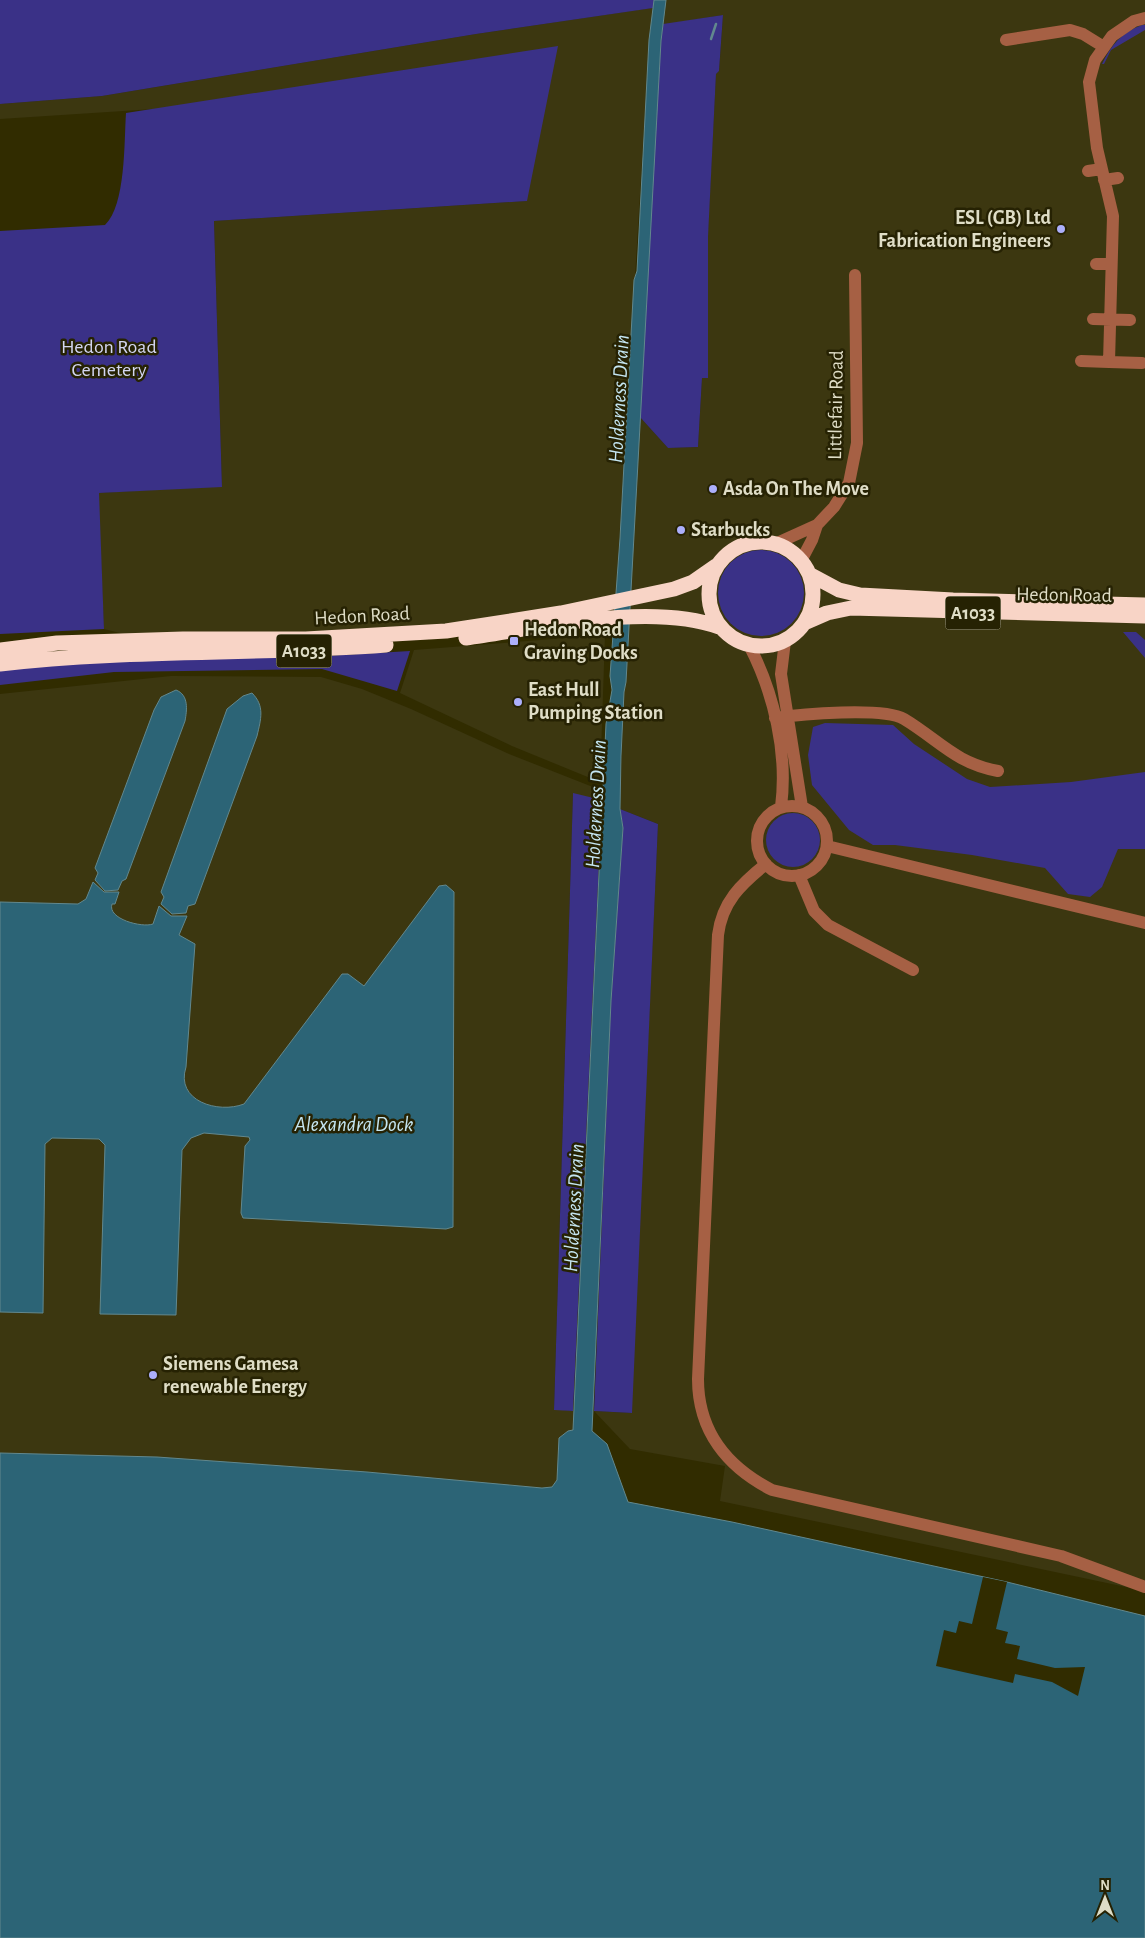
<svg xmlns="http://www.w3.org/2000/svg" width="1145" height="1938" font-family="'Alegreya Sans',sans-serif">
	<rect width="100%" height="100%" fill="#312c00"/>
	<!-- built -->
	<path fill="#3c3710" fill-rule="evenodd" d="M666 0H1145V1591L720 1501 725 1466 630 1449 594 1411 631 1413 658 824 620 809 623 708 639 416 668 448 698 447 702 378H708L707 249 716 74 719 71 723 15 650 27 615 611 171 646 104 629 98 493 222 486 214 221 526 201 154 109 0 119V104L102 96 476 34 665 6ZM771 552 784 557 794 565 801 577 732 625 721 610Z
		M605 635 600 782 512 746 400 693 414 650Z
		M171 676 321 677 362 689 411 709 509 754 603 791 602 800 573 794 554 1409 573 1411V1431H568L559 1438 557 1480 552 1487 542 1488 367 1472 157 1457 0 1453V694Z"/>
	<!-- green -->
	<path fill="#3a3187" d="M0 0H654L653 8 476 34 150 88 102 96 0 104Z
		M723 15 719 71 716 74 708 237V378H702L698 447 668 448 639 416 661 41 663 24Z
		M1142 25H1145V30L1111 50 1104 64H1102C1111 45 1122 32 1142 25Z
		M558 46 527 201 214 221 222 487 99 493 104 629 0 634V231L105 225C126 205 124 142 126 113Z
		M718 593a43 43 0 1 1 86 0a43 43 0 1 1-86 0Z
		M1123 632H1136L1145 640V658Z
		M410 651 397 691 322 669 114 672 0 685V667L58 660 309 657Z
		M825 723 893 725 914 744 967 779 990 787 1071 782 1145 772V849H1118L1102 887 1090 897 1068 894 1045 868 972 855 895 845H873L849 830 812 785 808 755 813 727Z
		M573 793 602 800 573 1411 554 1410Z
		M620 809 658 824 632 1413 594 1411 611 1001 623 828Z
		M766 840a27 27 0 1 1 54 0a27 27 0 1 1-54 0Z"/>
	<!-- water -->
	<path fill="#2c6476" stroke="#62888e" d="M654 0H666L661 41 626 682 624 692 621 756 620 809 623 828 611 1001 592 1431 607 1444 628 1502 732 1522 1007 1582 1145 1616V1938H0V1453L157 1457 367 1472 542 1488 552 1487 557 1480 559 1438 568 1431 573 1430 606 724 612 690 610 676 620 538 634 280 637 271 649 40Z
		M176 690C189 695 187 710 185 721L126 879 122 881 118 890 105 891 95 880 98 873 95 868 154 710 161 697Z
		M252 693C265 706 261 719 257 736L195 904 188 906 186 913 172 914 161 904 164 897 161 892 227 709 243 696Z
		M93 882 104 892H119L115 904H112C107 919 142 928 153 924L159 906 171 916H187L179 935 195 944 186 1067C175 1101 218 1114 244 1104L342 974H348L364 986 439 886 446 885 454 892 453 1227 446 1229 243 1218 241 1213 245 1146 250 1140 249 1137 204 1133 191 1138 182 1150 176 1315 100 1314 105 1145 99 1139 52 1138 45 1144 43 1313 0 1312V902L78 904 86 899Z"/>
	<!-- pier -->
	<path fill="#312c00" d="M983 1577 1007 1582 996 1629 1008 1632 1005 1643 1020 1646 1017 1659 1055 1668 1085 1667 1078 1696 1052 1682 1015 1674 1013 1683 936 1666 944 1630 956 1633 959 1621 972 1624Z"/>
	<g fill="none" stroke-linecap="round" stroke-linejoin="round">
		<!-- stream -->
		<path stroke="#62888e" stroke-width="2.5" d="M711 39 716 24"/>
		<!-- minor -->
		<path stroke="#a66044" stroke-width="12" d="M1006 40 1070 30 1083 34 1104 47
			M1088 171 1102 169
			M1104 180 1118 178
			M1096 264H1111
			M1093 319 1130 320
			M1081 361 1109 362 1113 216 1097 148 1089 82 1095 60 1112 36 1134 21 1145 18
			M1109 362 1142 363
			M775 544 817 525 834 507 849 483 857 443 855 275
			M801 561 812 540 817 525
			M785 641 781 674 802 807
			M749 645C774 693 788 753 781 807
			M775 718C801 714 883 707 904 719 939 740 955 763 998 771
			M757 841a35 35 0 1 1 70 0a35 35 0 1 1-70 0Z
			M827 846 1145 923
			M766 864C741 884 722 902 718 935L698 1379C698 1431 727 1467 772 1490L1061 1556 1145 1587
			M799 875 814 911 828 925 913 970"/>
		<!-- highway -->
		<path stroke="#f8d4c6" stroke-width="15" d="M709 594a52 52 0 1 1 104 0a52 52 0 1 1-104 0Z
			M811 575 839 590 860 595 953 600 1145 605
			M804 623 827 613 851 608 1145 616
			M466 638C538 628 651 602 719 627
			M0 650 57 643 183 639H306L446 631 561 613 674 589 693 582 716 566
			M0 664C128 649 257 655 386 645"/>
	</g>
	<!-- markers -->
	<g fill="#acaffb" stroke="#262203" stroke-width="2">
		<circle cx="1061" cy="229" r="5"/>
		<circle cx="713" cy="489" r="5"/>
		<circle cx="681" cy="530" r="5"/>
		<rect x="509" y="636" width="10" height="10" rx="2.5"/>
		<circle cx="518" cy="702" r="5"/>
		<circle cx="153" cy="1375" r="5"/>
	</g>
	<g text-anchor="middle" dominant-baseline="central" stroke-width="5" stroke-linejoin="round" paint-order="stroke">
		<!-- shield labels -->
		<g fill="#262203" stroke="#a8a58c" stroke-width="1">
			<rect x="945.5" y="596.5" width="55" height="33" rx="4"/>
			<rect x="276.5" y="634.5" width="55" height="33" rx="4"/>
		</g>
		<g font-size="19" font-weight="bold" fill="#dfddc6">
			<text x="973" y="613">A1033</text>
			<text x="304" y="651">A1033</text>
		</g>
		<!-- poi labels -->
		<g font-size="20" font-weight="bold" fill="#dfddc6" stroke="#262203" text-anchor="start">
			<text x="1051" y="218" text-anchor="end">ESL (GB) Ltd<tspan x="1051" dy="23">Fabrication Engineers</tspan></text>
			<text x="723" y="489">Asda On The Move</text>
			<text x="691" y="530">Starbucks</text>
			<text x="524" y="630">Hedon Road<tspan x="524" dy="23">Graving Docks</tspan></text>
			<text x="528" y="690">East Hull<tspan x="528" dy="23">Pumping Station</tspan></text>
			<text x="163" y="1364">Siemens Gamesa<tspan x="163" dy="23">renewable Energy</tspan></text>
		</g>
		<!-- park labels -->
		<g font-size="20" fill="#d3d6f2" stroke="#262203">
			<text x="109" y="347">Hedon Road<tspan x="109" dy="23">Cemetery</tspan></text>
		</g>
		<!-- street labels -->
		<g font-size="20" fill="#dfddc6" stroke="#262203">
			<text transform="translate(836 405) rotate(-89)">Littlefair Road</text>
			<text transform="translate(1064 595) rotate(1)">Hedon Road</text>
			<text transform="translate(362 616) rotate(-3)">Hedon Road</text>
		</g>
		<!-- water labels -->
		<g font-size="21" font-style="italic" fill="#c5e6f2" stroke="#262203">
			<text transform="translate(619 399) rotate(-87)">Holderness Drain</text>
			<text transform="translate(596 804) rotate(-87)">Holderness Drain</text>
			<text x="354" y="1124">Alexandra Dock</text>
			<text transform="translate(574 1208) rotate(-87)">Holderness Drain</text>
		</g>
	</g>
	<!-- north arrow -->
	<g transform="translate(1105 1898)" stroke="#262203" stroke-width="4" paint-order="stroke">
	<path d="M0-4L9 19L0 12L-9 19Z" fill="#dfddc6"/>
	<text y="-8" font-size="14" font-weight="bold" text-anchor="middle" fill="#dfddc6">N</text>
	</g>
</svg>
